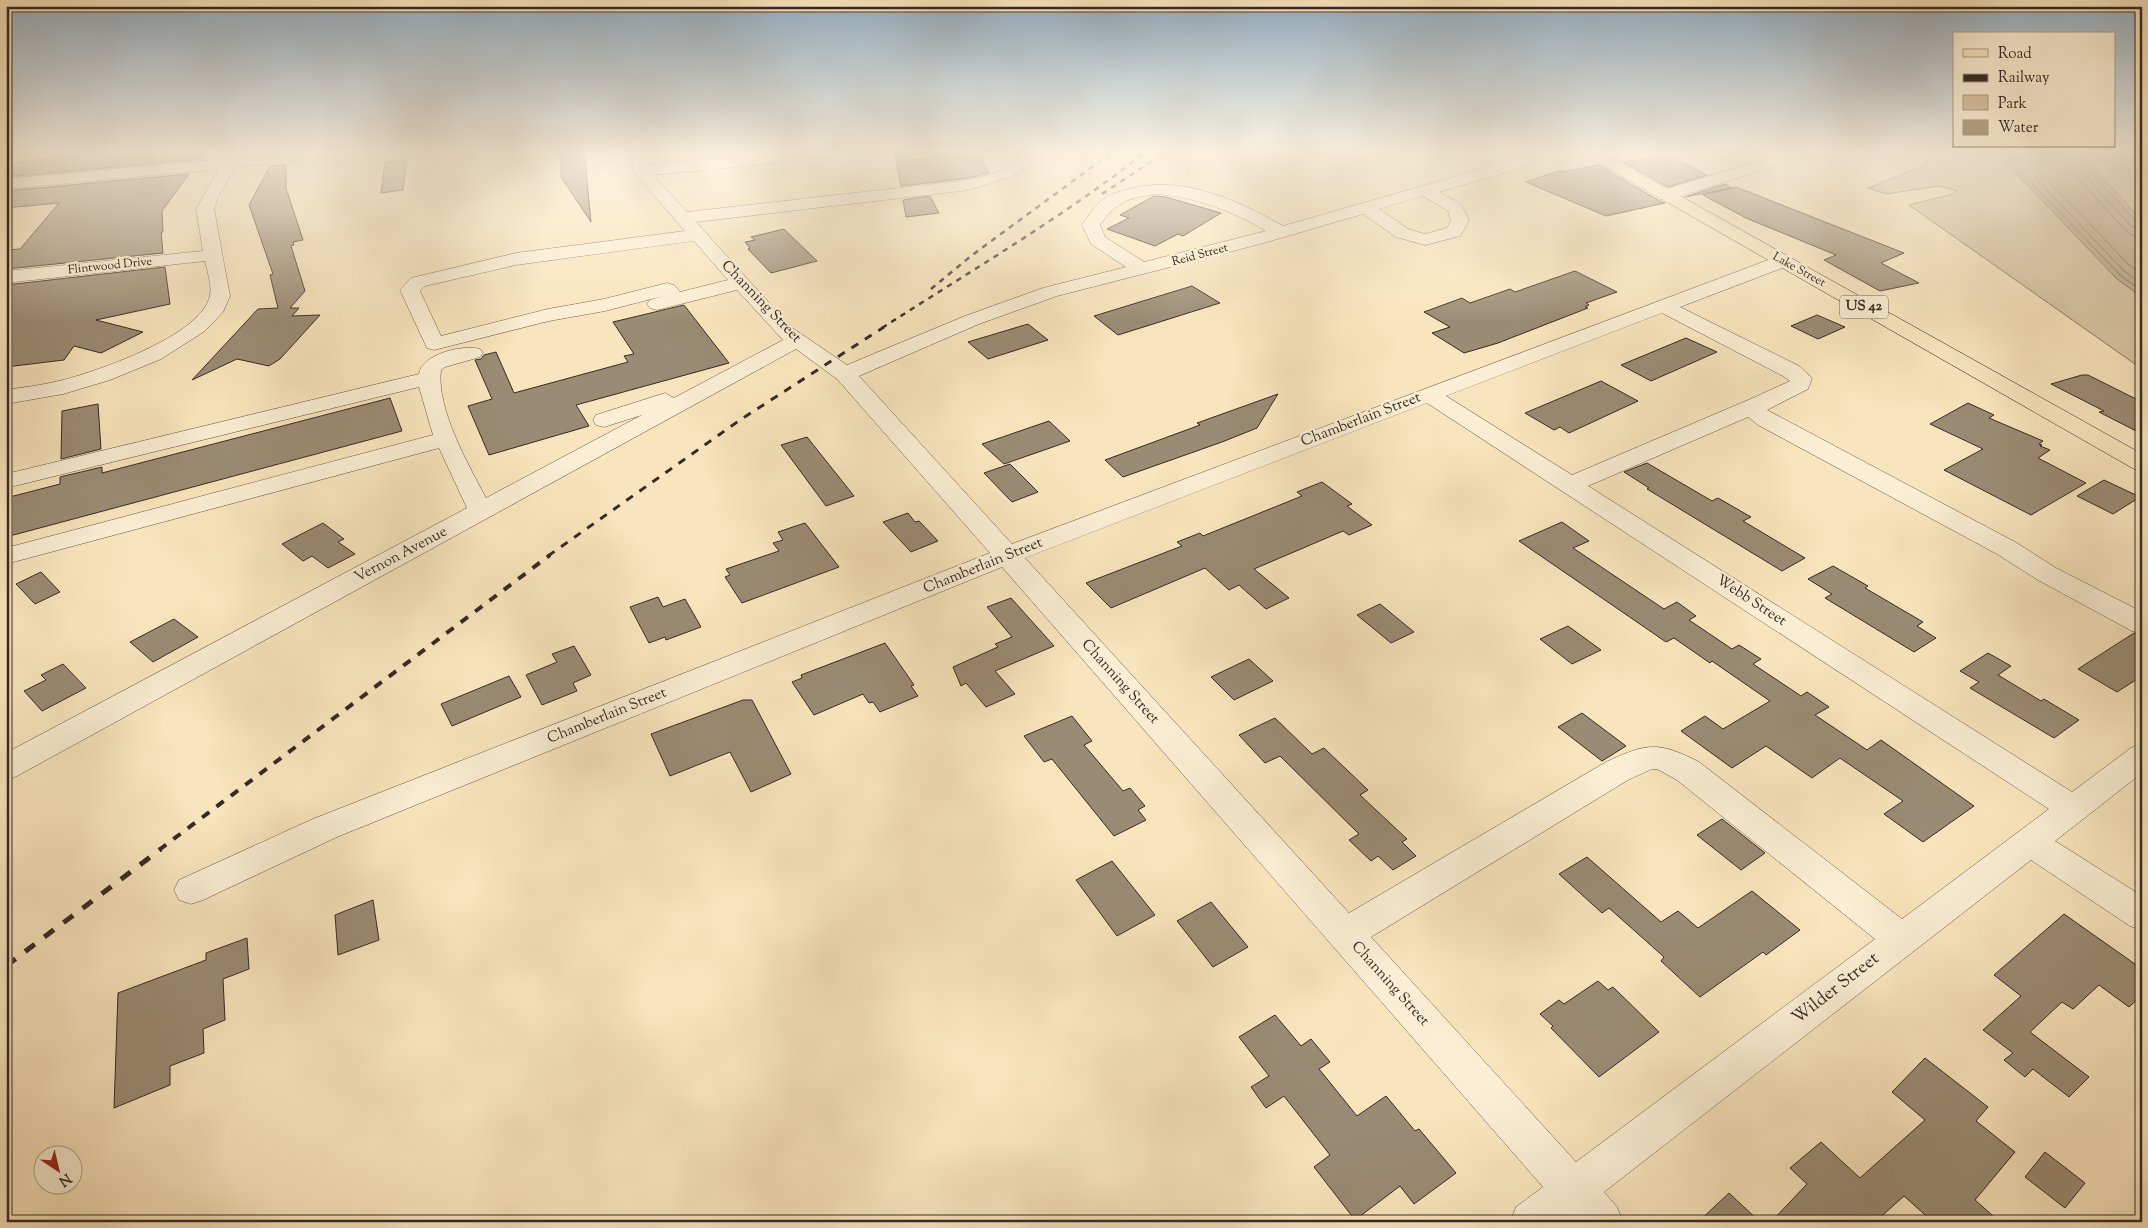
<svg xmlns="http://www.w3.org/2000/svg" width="2148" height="1228" font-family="'Sorts Mill Goudy',serif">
	<rect width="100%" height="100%" fill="#f9e5bd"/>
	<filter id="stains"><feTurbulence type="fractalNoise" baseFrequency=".004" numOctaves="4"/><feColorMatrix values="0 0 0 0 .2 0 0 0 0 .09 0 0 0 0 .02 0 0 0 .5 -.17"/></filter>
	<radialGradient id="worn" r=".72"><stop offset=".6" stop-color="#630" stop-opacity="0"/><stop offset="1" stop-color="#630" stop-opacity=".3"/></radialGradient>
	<!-- green -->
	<path fill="#d8c5a3" stroke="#877864" d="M1933 150H1994L2117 279 2142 297V369L1909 205 1953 194 1957 191 1939 186 1887 194 1868 188 1923 166Z
		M2077 150H2142V220Z"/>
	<!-- water -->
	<path fill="#b7a589" stroke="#837461" d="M1994 150H2077L2142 220V297L2117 279Z"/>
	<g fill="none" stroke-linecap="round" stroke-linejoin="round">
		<!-- shore -->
		<path stroke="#766857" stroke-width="1" d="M2000 150 2120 275 2142 291
			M2009 150 2124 271 2142 284
			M2019 150 2129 265 2142 274
			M2060 150 2065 164 2126 231 2133 236 2142 237
			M2068 150 2070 159 2131 226 2142 230
			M2074 150 2075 155 2136 221 2142 223"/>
	</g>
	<!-- building -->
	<path fill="#9b8b74" stroke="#362a25" d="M123 150H207L200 159 6 177V174L18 162Z
		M561 150H584L591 222 561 177Z
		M894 150H904L910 160 934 158 930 150H978L989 173 969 178 901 186Z
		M1670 155 1707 175 1668 187 1623 162Z
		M407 160 403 190 381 193 385 162Z
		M286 165V188L303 240 293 242 294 245 291 246 305 291 290 308H299L292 316 320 315 280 359 269 366 237 359 192 380 258 309 278 308 270 275 273 274 249 205 270 166Z
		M1598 165 1660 201 1665 203 1606 216 1526 182 1561 170 1564 172Z
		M189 174 162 211 163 232H161L163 253 6 269V250L20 249 59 203 6 208V191Z
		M1725 184 1732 188 1685 197Z
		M1736 187 1904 253 1881 263 1919 283 1880 291 1824 260 1836 255 1746 218 1703 195Z
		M930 196 939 213 906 217 903 200Z
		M1154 196 1166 197 1221 213 1183 236 1178 234 1155 246 1107 229 1129 218 1120 215Z
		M784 229 817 261 771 273 748 249 750 248 745 242 755 240 751 237Z
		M165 267 170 304 96 320 143 332 101 353 74 346 64 360 6 367V285Z
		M1575 271 1617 292 1586 303 1589 305 1585 307 1588 308 1498 343 1464 353 1432 333 1450 327 1424 312 1462 298 1470 303 1510 289 1515 292Z
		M1192 286 1220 303 1118 335 1094 316Z
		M684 305 729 363 576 405 589 426 489 455 468 406 492 399 475 360 481 359 484 355 496 352 514 393 628 362 624 356 634 354 613 322Z
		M1817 315 1845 327 1818 339 1791 326Z
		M1028 324 1048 340 988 359 968 342Z
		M1686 338 1717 352 1651 381 1621 365Z
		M2082 375H2088L2142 402V434L2099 412 2104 411 2051 384Z
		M1601 381 1638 401 1569 433 1560 427 1554 430 1525 413Z
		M1278 394 1257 428 1222 442 1123 477 1105 460 1200 425 1197 423Z
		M390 398 402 431 6 537V498L60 484V477L102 467V473Z
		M1968 403 1994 415 1989 418 2043 441 2039 444 2042 445 2040 446 2050 450 2038 458 2086 483 2031 515 1944 470 1983 449 1930 424Z
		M98 404 101 449 61 459 62 411Z
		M1049 421 1070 441 1004 464 982 444Z
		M807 437 854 496 826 506 781 445Z
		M1647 463 1712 501 1718 498 1751 517 1743 521 1805 558 1782 571 1647 489 1649 488 1624 472Z
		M1010 464 1038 492 1012 502 984 473Z
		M2104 480 2140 497 2113 514 2077 496Z
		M1322 482 1352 504 1347 506 1372 525 1349 535 1343 531 1254 569 1289 598 1266 609 1239 585 1229 590 1205 568 1111 608 1086 583 1182 546 1177 542 1200 533 1203 536 1302 496 1297 492Z
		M908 513 915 522 919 521 938 541 911 552 883 522Z
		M1562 522 1589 541 1573 548 1664 609 1677 602 1696 616 1689 620 1732 649 1739 645 1761 659 1753 664 1801 696 1807 692 1829 707 1815 715 1867 750 1881 740 1974 806 1923 842 1884 814 1903 801 1840 758 1812 778 1766 746 1732 768 1681 731 1705 716 1723 729 1770 701 1712 661 1710 663 1674 638 1666 642 1519 541Z
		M323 523 344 539 338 542 355 554 328 568 312 556 303 561 282 544Z
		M805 523 839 567 742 603 725 577 730 575 726 569 779 551 773 543 783 540 778 532Z
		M1833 566 1868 586 1865 588 1923 622 1917 626 1936 638 1914 652 1825 598 1832 594 1808 579Z
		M41 572 60 592 35 604 16 584Z
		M658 597 663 607 685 599 701 627 666 640 665 637 649 643 630 607Z
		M1011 598 1054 646 995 671 1015 694 986 707 966 683 961 686 953 667 998 647 995 644 1012 637 987 607Z
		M1380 604 1414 632 1391 643 1357 615Z
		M174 619 198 637 153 662 130 642Z
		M1568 626 1601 650 1572 664 1540 639Z
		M2134 633 2142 635V676L2117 692 2078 669Z
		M885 643 914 685 911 686 918 696 880 712 873 702 869 703 863 694 814 715 792 682 802 678 801 675Z
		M574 646 591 675 573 683 577 691 542 705 526 675 557 662 552 654Z
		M1988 653 2011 666 1998 675 2041 701 2044 699 2079 720 2054 738 1970 688 1979 682 1960 671Z
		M1249 659 1273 681 1234 700 1211 677Z
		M63 664 86 688 42 711 24 691 46 680 41 675Z
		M509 676 521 697 452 726 441 704Z
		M743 700H752L791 774 751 792 730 752 670 776 651 734Z
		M1582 713 1626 746 1602 761 1558 727Z
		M1072 716 1092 741 1084 745 1123 791 1130 788 1145 806 1138 810 1146 820 1114 836 1052 759 1044 762 1024 736Z
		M1275 718 1312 754 1324 748 1368 790 1360 795 1407 839 1402 842 1416 856 1393 870 1378 856 1371 861 1349 840 1359 834 1280 756 1265 763 1239 735Z
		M1722 819 1765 853 1741 870 1697 835Z
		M1587 857 1661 922 1678 911 1698 928 1752 891 1800 930 1766 955 1763 952 1700 997 1661 961 1664 957 1609 908 1602 913 1559 874Z
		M1112 861 1155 915 1117 936 1076 880Z
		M373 900 379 940 338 955 335 915Z
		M1211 902 1248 947 1213 967 1177 921Z
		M2064 914 2142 969V995L2129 1007 2099 985 2073 1009 2062 1002 2030 1032 2089 1077 2069 1097 2033 1069 2025 1077 2004 1060 2013 1053 1983 1030 2021 996 1994 975Z
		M247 938 249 969 223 979 225 1020 203 1029 204 1053 170 1066V1085L114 1108 118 993 206 960V953Z
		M1598 981 1608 990 1613 987 1659 1032 1599 1077 1551 1028 1553 1026 1540 1014 1559 1000 1564 1004Z
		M1275 1015 1301 1046 1311 1039 1330 1062 1319 1069 1357 1116 1386 1096 1415 1131 1419 1129 1456 1173 1414 1204 1400 1186 1355 1220 1314 1167 1330 1155 1284 1096 1266 1108 1251 1087 1269 1076 1239 1037Z
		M1925 1058 1988 1107 1976 1121 2015 1152 1975 1200 2000 1222H1933L1904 1196 1875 1222H1771L1807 1184 1790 1168 1821 1142 1860 1178 1925 1120 1892 1092Z
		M2045 1152 2085 1183 2065 1208 2025 1177Z
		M1729 1193 1760 1222H1698Z"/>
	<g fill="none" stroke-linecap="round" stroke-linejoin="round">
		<defs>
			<path id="minor" d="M323 150H380L378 153 372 155 236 167 218 197 214 209 230 296 223 312 205 331 161 359 110 380 63 394 6 404V390C25 387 44 385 63 380 98 371 203 335 210 295 212 285 207 271 205 261L6 283V271L203 251 196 209 219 169 6 189V179Z
				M631 150H647L649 165 811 150H866L864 153 858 155 653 175 687 212 969 180C986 176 1017 169 1023 150H1039L1035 160 1015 175 969 190 696 222 791 327 847 365 965 316 1043 288 1126 267 1091 244 1082 225C1089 215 1097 203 1108 196 1113 193 1120 192 1126 190 1179 173 1238 200 1283 226L1548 150H1569L1567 153 1555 158 1439 192C1457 202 1462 201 1469 221L1460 236 1425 245 1396 237 1363 214 1260 244 1057 296 979 324 859 376 1012 544 1776 257 1783 255 1790 257 1792 261 1790 265 1680 307 1799 366 1812 378 1808 389 1767 410 2015 542 2056 568 2142 612V633L2132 631 2038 580 1997 554 1758 425 1748 417 1588 486 2072 792 2131 748 2142 744V773L2055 841 2142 896V930L2130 926 2031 860 1604 1192 1617 1207 1623 1222H1573L1570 1218 1566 1222H1510L1516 1207 1543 1187 1002 567 337 837 203 900 191 904 179 900 174 890 179 880 313 819 990 553 837 379 796 349 17 776 6 780V753L467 508 439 448 6 564V548L433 435 419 387 6 488V474L419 374C421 354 464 344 480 349L483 353 480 357 445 367 441 370C436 408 468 464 486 498L642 415 604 427 596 425 593 420 596 415 665 393 674 398 783 340 737 290 657 310 650 308 647 304 650 300 663 296 605 311 549 321 434 350 427 348 400 290 411 278 516 253 685 231 638 177 634 171ZM1159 194C1198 198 1232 211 1266 231L1144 262 1105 237 1100 225C1117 201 1130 197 1159 194ZM1423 196 1448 211 1451 221 1447 228 1425 234 1408 229 1379 209ZM694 241 728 280 680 292 674 285 667 283 604 299 548 309 441 336 420 291 425 286 516 265ZM1662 313 1783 376 1790 381 1753 398 1572 475 1446 396ZM1427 403 2049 809 1902 919 1699 762C1658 741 1647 743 1606 762L1349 913 1025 558ZM1652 769H1657L1677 780 1875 939 1576 1162 1371 937 1628 780Z
				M1240 150H1293L1291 153C1275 157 1258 157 1242 153Z
				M1794 150H1818L1816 153 1672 199H1660L1658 195 1660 191Z
				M2133 150H2142V156L2136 154Z"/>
			<path id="major" d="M1579 150H1598L2142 454V471L2134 469 1581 153Z"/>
		</defs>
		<!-- minor casing -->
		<use href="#minor" stroke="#67594b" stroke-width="1"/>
		<!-- major casing -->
		<use href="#major" stroke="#362a25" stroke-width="1"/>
		<!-- minor -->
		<use href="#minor" fill="#fbeed4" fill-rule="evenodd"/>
		<!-- major -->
		<use href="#major" fill="#f9e5bd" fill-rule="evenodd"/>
		<!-- rail-far3 -->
		<path stroke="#362a25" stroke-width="2.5" stroke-dasharray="5.5 5.5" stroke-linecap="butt" d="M1102 194 1169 150
			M931 289 971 256 1115 150
			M882 328C972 270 1065 216 1148 150"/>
		<!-- rail-far2 -->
		<path stroke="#362a25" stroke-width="3" stroke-dasharray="8 8" stroke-linecap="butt" d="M548 556 740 420 884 327"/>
		<!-- rail-far1 -->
		<path stroke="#362a25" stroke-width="4" stroke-dasharray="9 9" stroke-linecap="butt" d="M159 850 550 555"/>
		<!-- rail -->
		<path stroke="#362a25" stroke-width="5" stroke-dasharray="12 12" stroke-linecap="butt" d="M6 966 161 849"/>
	</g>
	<!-- sky -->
	<linearGradient id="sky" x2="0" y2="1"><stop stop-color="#94aec2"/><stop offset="0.47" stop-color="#fcf3e1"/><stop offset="1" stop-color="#fcf3e1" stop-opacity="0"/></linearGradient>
	<rect width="2148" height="322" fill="url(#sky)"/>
	<g text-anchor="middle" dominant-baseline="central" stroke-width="5" stroke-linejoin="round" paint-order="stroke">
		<!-- far-street labels -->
		<g font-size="12" fill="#362a25" stroke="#fbeed4">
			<text transform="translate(1200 255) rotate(-15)">Reid Street</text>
			<text transform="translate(110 266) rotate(-6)">Flintwood Drive</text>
			<text transform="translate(1799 270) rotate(29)">Lake Street</text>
		</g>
		<!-- shield labels -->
		<rect fill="#fbeed4" stroke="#71655a" stroke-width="1" x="1840" y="295.5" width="48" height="23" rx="4"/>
		<g font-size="14" font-weight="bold" fill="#362a25">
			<text x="1864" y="307">US 42</text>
		</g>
		<!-- street labels -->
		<g font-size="15" fill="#362a25" stroke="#fbeed4">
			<text transform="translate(761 302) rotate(46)">Channing Street</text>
			<text transform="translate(1361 420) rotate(-21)">Chamberlain Street</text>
			<text transform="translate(401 555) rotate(-28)">Vernon Avenue</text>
			<text transform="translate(983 566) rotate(-22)">Chamberlain Street</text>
			<text transform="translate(1751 601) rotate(33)">Webb Street</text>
			<text transform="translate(1120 682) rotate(48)">Channing Street</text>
			<text transform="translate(607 716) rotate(-22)">Chamberlain Street</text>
			<text transform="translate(1390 984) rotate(48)">Channing Street</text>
		</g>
		<!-- near-street labels -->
		<g font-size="18" fill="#362a25" stroke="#fbeed4">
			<text transform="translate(1836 989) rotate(-38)">Wilder Street</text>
		</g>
	</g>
	<!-- margin -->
	<rect width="2148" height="1228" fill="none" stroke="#f9e5bd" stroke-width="25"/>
	<rect x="8" y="8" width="2133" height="1213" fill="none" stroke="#362a25" stroke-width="2.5"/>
	<rect x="12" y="12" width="2123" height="1203" fill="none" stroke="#362a25"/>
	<!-- legend -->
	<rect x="1953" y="32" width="162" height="115" fill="#fbeed4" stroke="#aca08e"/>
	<rect x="1963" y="49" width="25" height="8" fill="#f9e5bd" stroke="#aca08e"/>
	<text x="1998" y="58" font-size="15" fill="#362a25">Road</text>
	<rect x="1963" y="74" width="25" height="8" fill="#362a25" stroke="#aca08e"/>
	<text x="1998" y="82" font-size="15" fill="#362a25">Railway</text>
	<rect x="1963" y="95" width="25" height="15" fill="#d8c5a3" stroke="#aca08e"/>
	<text x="1998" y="108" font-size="15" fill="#362a25">Park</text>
	<rect x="1963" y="120" width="25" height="15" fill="#b7a589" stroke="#aca08e"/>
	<text x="1998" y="132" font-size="15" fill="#362a25">Water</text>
	<!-- north arrow -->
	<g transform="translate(58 1170) rotate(145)"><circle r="24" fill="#fbeed4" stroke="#aca08e"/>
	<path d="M0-4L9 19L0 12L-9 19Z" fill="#8f2418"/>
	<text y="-8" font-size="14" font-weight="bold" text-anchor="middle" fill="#362a25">N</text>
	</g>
	<rect width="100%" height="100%" filter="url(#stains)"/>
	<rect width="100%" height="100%" fill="url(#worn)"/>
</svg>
